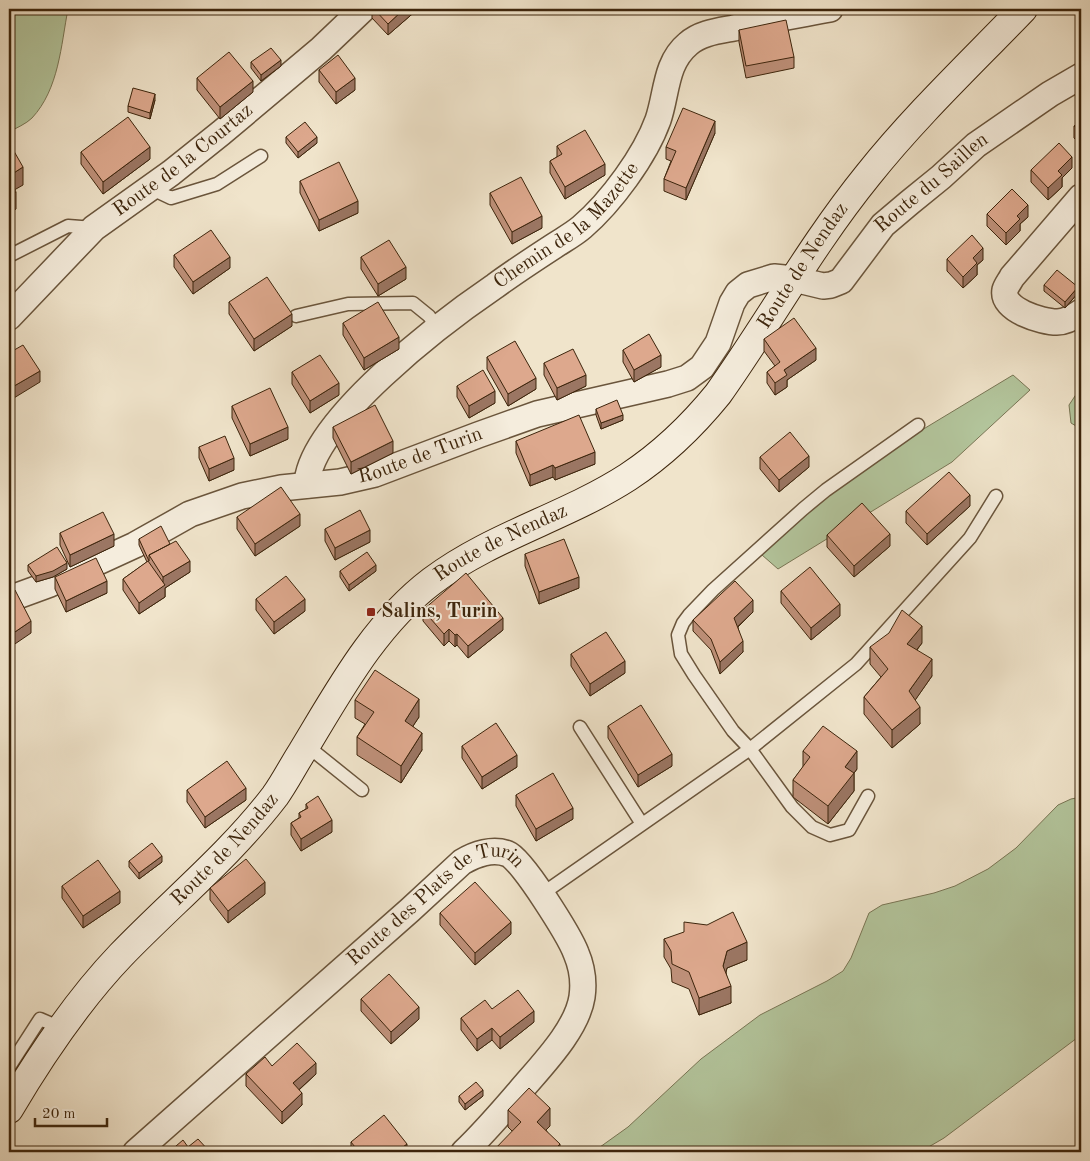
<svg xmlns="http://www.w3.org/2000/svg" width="1090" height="1161" font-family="'Old Standard TT',serif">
	<rect width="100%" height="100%" fill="#f0e4cb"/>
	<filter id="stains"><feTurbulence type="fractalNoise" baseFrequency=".004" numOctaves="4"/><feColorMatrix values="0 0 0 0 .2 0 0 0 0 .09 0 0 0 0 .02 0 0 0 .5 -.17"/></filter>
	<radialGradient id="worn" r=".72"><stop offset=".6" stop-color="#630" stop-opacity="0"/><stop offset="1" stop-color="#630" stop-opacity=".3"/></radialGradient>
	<!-- green -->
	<path fill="#b3c59c" stroke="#787554" d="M9 9H68C61 45 59 89 32 118 26 124 16 128 9 132Z
		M1013 375 1030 390 952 462 778 569 762 555 795 516 897 445Z
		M1081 387V429L1071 423 1069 405Z
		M1081 797V1035L944 1138 920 1152H593L628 1127 701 1059 760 1015 827 981 843 971 851 958 869 913 882 905 934 893 955 886 988 869 1016 848 1058 805 1071 799Z"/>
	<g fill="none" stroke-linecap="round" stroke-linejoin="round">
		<defs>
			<path id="lane" d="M150 188 171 198 217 184 261 156
				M9 256 68 226 94 228
				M296 316 348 304 413 303 429 316 438 329
				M918 425 826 490 803 509 713 590 689 615 683 623 678 635 681 654 694 675 733 731 750 749 856 664 970 538 996 496
				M580 727 642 824
				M306 745 362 790
				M542 894 750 749 792 807 812 827 830 835 849 830 868 796
				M9 1067 40 1019 61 1028"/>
			<g id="street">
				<path d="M1081 197 1012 277C1010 281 1006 286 1005 290 1001 310 1042 322 1057 322 1066 322 1074 317 1081 312"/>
				<path id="s1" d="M9 317 94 228 171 173 221 133 321 49 363 9"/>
				<path id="s2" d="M307 485C308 423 445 320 495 286 514 272 534 259 554 246 563 240 574 234 582 227 611 202 645 156 658 120 667 94 665 63 688 44 700 33 718 31 734 28 766 20 798 15 830 9"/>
				<path id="s3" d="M9 599 50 584 135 545 190 514 242 496 281 488 340 482 375 474 478 435 537 414 668 384 687 378 702 367 718 343 732 303 738 293 748 285 774 277 794 279 823 286 831 285 841 281 883 225 909 203 941 177 976 145 1050 94 1081 76"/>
				<path id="s4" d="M136 1152 410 910 462 862C475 854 493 848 508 854 522 859 570 937 576 953 582 967 584 983 582 997 577 1030 541 1066 520 1091 502 1112 484 1133 464 1152"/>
			</g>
			<g id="secondary">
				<path id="s5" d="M9 1109C41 1055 77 1001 121 955 172 902 230 855 275 796 285 782 293 766 302 752 339 691 374 625 432 581 492 536 566 517 628 477 663 454 692 426 718 394 769 322 812 244 868 175 915 116 971 63 1023 9"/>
			</g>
		</defs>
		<!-- lane casing -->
		<use href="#lane" stroke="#6a553c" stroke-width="15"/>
		<!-- street casing -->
		<use href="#street" stroke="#6a553c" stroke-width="28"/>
		<!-- secondary casing -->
		<use href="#secondary" stroke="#3d250c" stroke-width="30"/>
		<!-- lane -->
		<use href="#lane" stroke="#f5eddd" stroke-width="12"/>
		<!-- street -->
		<use href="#street" stroke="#f5eddd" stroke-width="25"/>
		<!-- secondary -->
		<use href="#secondary" stroke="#f5eddd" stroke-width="28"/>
	</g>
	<!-- wall -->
	<path fill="#be9079" stroke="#3d250c" d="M372 9H418L388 35 372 18Z
		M739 30 794 57V68L746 78 739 42Z
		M251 62 281 66 261 81 251 68Z
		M319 70 355 90 336 104 319 82Z
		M197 78 253 92 220 119 197 90Z
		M155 100 150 119 128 112V106Z
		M1081 119V145L1074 138V126Z
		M715 133 686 200 664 191V179L671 161 666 159V147Z
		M286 137 317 143 298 158 286 143Z
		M557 146 605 175 565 199 550 173V161L557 157Z
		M81 152 150 159 103 194 81 164Z
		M1072 168 1062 178V187L1048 200 1031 182V170Z
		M300 181 358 213 319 231 300 193Z
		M490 193 542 228 512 244 490 205Z
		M987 214 1028 217 1020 224V231L1006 245 987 226Z
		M174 255 230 268 193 294 174 267Z
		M361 257 406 279 378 296 361 269Z
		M947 259 983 260 977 265V275L963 288 947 271Z
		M1044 285 1078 293 1065 308 1044 291Z
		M229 302 292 326 254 351 229 314Z
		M343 323 399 349 364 370 343 335Z
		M764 339 816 360 787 380V387L775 395 767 383V372L775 366 764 351Z
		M623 350 661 367 634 382 623 362Z
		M487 357 536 389 508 406 487 369Z
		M544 363 586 386 557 400 544 375Z
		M292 372 339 395 310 413 292 384Z
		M457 386 495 403 469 418 457 397Z
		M232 406 288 439 250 456 232 418Z
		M596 409 623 420 601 429 596 415Z
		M333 427 393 453 351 474 333 438Z
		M516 441 595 464 555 480 553 477 530 486 516 453Z
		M199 447 234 470 209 481 199 458Z
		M760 457 809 467 779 492 760 469Z
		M970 506 927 545 906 523V511Z
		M237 517 300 526 255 556 237 529Z
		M325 529 370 542 335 560 325 541Z
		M60 533 114 546 70 567 60 545Z
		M827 535 890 546 854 577 827 547Z
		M139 539 170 544 190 572 165 588V597L139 614 123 590V579L147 562 139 545Z
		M525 554 579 588 539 604 525 566Z
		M28 565 67 569 53 577 36 582 28 571Z
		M340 571H376L349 591 340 577Z
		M55 577 107 593 66 612 55 589Z
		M781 591 840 616 811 640 781 603Z
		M256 599 305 611 274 634 256 610Z
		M423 610 503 630 468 658 457 645 455 647 449 641 444 646 423 621Z
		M753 612 738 627 743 652 720 674 711 650 693 631V620Z
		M922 643 917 650 932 676 915 700 920 724 892 748 864 714V697L881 677 870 664V647Z
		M571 654 625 673 590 696 571 666Z
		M355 700 419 717 413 726 422 750 401 783 357 755V737L365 724 355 718Z
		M608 726 672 766 638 787 608 738Z
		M462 746 517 767 482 789 462 758Z
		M803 751 857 769 854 773V791L828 824 793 797V780L803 767Z
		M187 790 246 800 205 828 187 802Z
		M516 795 573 819 536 841 516 806Z
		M306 804 332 832 301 851 291 835V823L299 818V813L306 809Z
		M129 861 162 862 139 879 129 867Z
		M62 886 120 903 83 928 62 898Z
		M210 888 265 894 228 923 210 900Z
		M440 913 511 934 475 965 440 925Z
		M664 939 747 960 727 968 726 972 731 1003 699 1015 689 989 672 982 671 969 664 957Z
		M361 999 419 1019 391 1044 361 1011Z
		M492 1009 534 1022 500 1049 492 1040 477 1051 461 1030V1018Z
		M272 1066 316 1074 299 1090 302 1105 282 1124 246 1086V1074Z
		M459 1096H483L465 1110 459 1102Z
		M508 1110 550 1126 546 1130 560 1152 512 1131 508 1127Z
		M351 1142 407 1152H351Z"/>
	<!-- shaded-wall -->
	<path fill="#9b7663" stroke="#3d250c" d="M404 9H418L388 35V24Z
		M281 60V66L261 81V75Z
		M355 78V90L336 104V92Z
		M253 81V92L220 119V107Z
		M155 94V100L150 119V113Z
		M715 121V133L686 200V188Z
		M317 137V143L298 158V152Z
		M150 147V159L103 194V182Z
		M1072 157V168L1062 178V187L1048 200V188L1058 171Z
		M605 164V175L565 199V187Z
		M23 167V185L9 193V176Z
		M16 192V209L9 214V196Z
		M358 201V213L319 231V220Z
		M1028 205V217L1020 224V231L1006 245V233L1017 216Z
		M542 216V228L512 244V232Z
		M983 248V260L977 265V275L963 288V277L973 258Z
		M230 257V268L193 294V282Z
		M406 267V279L378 296V284Z
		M1078 287V293L1065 308V302Z
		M292 314V326L254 351V339Z
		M399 337V349L364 370V358Z
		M816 348V360L787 380V387L775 395V383L784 370Z
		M661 355V367L634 382V370Z
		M40 371V382L9 401V389Z
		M586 375V386L557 400V388Z
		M536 378V389L508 406V394Z
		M339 383V395L310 413V401Z
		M495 391V403L469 418V406Z
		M623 415V420L601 429V423Z
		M288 427V439L250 456V444Z
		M393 441V453L351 474V462Z
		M595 452V464L555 480V468Z
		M809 456V467L779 492V480Z
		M234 458V470L209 481V469Z
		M553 465V477L530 486V475Z
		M970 495V506L927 545V534Z
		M300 514V526L255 556V544Z
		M370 530V542L335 560V548Z
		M114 534V546L70 567V555Z
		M890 534V546L854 577V566Z
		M190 561V572L165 588V597L139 614V603L163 586V577Z
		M67 563V569L53 577 36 582V576Z
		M376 565V571L349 591V585Z
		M579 577V588L539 604V592Z
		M107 581V593L66 612V601Z
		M305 599V611L274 634V622Z
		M753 600V612L734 630V618Z
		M840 604V616L811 640V628Z
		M503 618V630L468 658V646Z
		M31 621V633L9 648V636Z
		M922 626V643L907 662V644Z
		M449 629V641L444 646V634Z
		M457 634V645L455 647V635Z
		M743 641V652L720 674V662Z
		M932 659V676L909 709V691Z
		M625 661V673L590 696V684Z
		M419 699V717L405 738V721Z
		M920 707V724L892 748V730Z
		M422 733V750L401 783V766Z
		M857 751V769L854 773V791L828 824V806L845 767Z
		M672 754V766L638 787V775Z
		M517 755V767L482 789V777Z
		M246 788V800L205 828V817Z
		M573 808V819L536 841V829Z
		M332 820V832L301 851V839Z
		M162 856V862L139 879V873Z
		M265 882V894L228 923V911Z
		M120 891V903L83 928V916Z
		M511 922V934L475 965V953Z
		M747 942V960L727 968 723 983V966L727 951Z
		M731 986V1003L699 1015V998Z
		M419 1007V1019L391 1044V1032Z
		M534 1011V1022L500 1049V1037Z
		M492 1028V1040L477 1051V1039Z
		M316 1063V1074L293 1095V1083Z
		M483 1090V1096L465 1110V1104Z
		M302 1093V1105L282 1124V1112Z
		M550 1108V1126L537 1139V1122Z
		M407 1144V1152H396Z
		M560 1144V1152H552Z"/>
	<!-- building -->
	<path fill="#dda88d" stroke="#3d250c" d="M374 9H404L388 24Z
		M786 20 794 57 746 66 739 30Z
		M271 48 281 60 261 75 251 62Z
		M229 52 253 81 220 107 197 78Z
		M338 55 355 78 336 92 319 70Z
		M133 88 155 94 150 113 128 106Z
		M683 108 715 121 686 188 664 179 676 151 666 147Z
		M128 117 150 147 103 182 81 152Z
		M1081 119V133L1074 126Z
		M305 122 317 137 298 152 286 137Z
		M585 130 605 164 565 187 550 161 562 154 557 146Z
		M1059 143 1072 157 1058 171 1062 175 1048 188 1031 170Z
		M11 146 23 167 9 176V148Z
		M339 162 358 201 319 220 300 181Z
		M521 177 542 216 512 232 490 193Z
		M9 178 16 192 9 196Z
		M1012 189 1028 205 1017 216 1020 219 1006 233 987 214Z
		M211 230 230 257 193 282 174 255Z
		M972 235 983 248 973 258 977 263 963 277 947 259Z
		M389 240 406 267 378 284 361 257Z
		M1057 270 1078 287 1065 302 1044 285Z
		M267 277 292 314 254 339 229 302Z
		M378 302 399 337 364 358 343 323Z
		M794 318 816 348 784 370 787 375 775 383 767 372 780 362 764 339Z
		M649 334 661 355 634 370 623 350Z
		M515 341 536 378 508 394 487 357Z
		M23 345 40 371 9 389V353Z
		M573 349 586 375 557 388 544 363Z
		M320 355 339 383 310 401 292 372Z
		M483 370 495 391 469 406 457 386Z
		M270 388 288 427 250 444 232 406Z
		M617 400 623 415 601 423 596 409Z
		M375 405 393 441 351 462 333 427Z
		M579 415 595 452 555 468 553 465 530 475 516 441Z
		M790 432 809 456 779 480 760 457Z
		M225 436 234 458 209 469 199 447Z
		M949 472 970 495 927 534 906 511Z
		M281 487 300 514 255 544 237 517Z
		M862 503 890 534 854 566 827 535Z
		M360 510 370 530 335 548 325 529Z
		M103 512 114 534 70 555 60 533Z
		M161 526 170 544 149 555V561L139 539Z
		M564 539 579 577 539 592 525 554Z
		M176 541 190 561 163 577 149 555Z
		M57 547 67 563 53 571 36 576 28 565Z
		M367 552 376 565 349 585 340 571Z
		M96 558 107 581 66 601 55 577Z
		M148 561 165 585 139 603 123 579Z
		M810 567 840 604 811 628 781 591Z
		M466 573 503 618 468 646 457 634 455 635 449 629 444 634 423 610Z
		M286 576 305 599 274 622 256 599Z
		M735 581 753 600 734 618 743 641 720 662 711 639 693 620Z
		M15 590 31 621 9 636V594Z
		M902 610 922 626 907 644 932 659 909 691 920 707 892 730 864 697 888 669 870 647 889 633Z
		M606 632 625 661 590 684 571 654Z
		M375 670 419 699 405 721 422 733 401 766 357 737 374 712 355 700Z
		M641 705 672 754 638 775 608 726Z
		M496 723 517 755 482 777 462 746Z
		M823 726 857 751 845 767 854 773 828 806 793 780 810 757 803 751Z
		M227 761 246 788 205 817 187 790Z
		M553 773 573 808 536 829 516 795Z
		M318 796 332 820 301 839 291 823 301 817 299 813 308 808 306 804Z
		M152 843 162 856 139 873 129 861Z
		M246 859 265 882 228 911 210 888Z
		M98 860 120 891 83 916 62 886Z
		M475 882 511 922 475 953 440 913Z
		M733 912 747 942 727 951 723 966 731 986 699 998 689 972 672 964 671 951 664 939 684 932V922L707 925Z
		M389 974 419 1007 391 1032 361 999Z
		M518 990 534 1011 500 1037 492 1028 477 1039 461 1018 485 1000 492 1009Z
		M297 1043 316 1063 293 1083 302 1093 282 1112 246 1074 265 1057 272 1066Z
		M476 1082 483 1090 465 1104 459 1096Z
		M529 1088 550 1108 537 1122 560 1144 552 1152H492L521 1122 508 1110Z
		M384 1115 407 1144 396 1152H359L351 1142Z
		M198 1139 210 1152H169L183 1140 188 1147Z
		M77 1149 80 1152H73Z"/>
	<!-- markers -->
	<rect fill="#8f2418" stroke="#f5eddd" stroke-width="2" x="366" y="607" width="10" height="10" rx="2.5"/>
	<g text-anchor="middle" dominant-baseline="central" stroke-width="4" stroke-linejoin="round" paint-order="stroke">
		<!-- street labels -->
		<g font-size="20" fill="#3d250c" stroke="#f5eddd">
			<text stroke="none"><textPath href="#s1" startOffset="235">Route de la Courtaz</textPath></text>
			<text stroke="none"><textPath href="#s3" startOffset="1062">Route du Saillen</textPath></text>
			<text stroke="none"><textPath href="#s2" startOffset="374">Chemin de la Mazette</textPath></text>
			<text stroke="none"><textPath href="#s5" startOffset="1179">Route de Nendaz</textPath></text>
			<text stroke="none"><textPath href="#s3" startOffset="439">Route de Turin</textPath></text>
			<text stroke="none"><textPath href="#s5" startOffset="759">Route de Nendaz</textPath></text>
			<text stroke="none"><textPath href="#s5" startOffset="339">Route de Nendaz</textPath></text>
			<text stroke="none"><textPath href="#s4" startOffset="394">Route des Plats de Turin</textPath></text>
		</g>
		<!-- poi labels -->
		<g font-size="20" font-weight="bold" fill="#3d250c" stroke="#f5eddd" text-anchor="start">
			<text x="381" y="612">Salins, Turin</text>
		</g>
	</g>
	<!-- margin -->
	<rect width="1090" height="1161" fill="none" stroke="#f0e4cb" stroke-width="30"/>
	<rect x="10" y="10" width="1070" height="1141" fill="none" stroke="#3d250c" stroke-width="2.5"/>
	<rect x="15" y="15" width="1060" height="1131" fill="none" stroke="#3d250c"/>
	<!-- scale -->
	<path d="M35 1118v8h72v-8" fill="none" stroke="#3d250c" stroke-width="2.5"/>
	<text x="42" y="1118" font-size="15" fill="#3d250c" stroke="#f5eddd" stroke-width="4" paint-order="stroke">20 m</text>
	<rect width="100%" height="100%" filter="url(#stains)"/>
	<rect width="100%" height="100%" fill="url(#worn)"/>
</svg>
